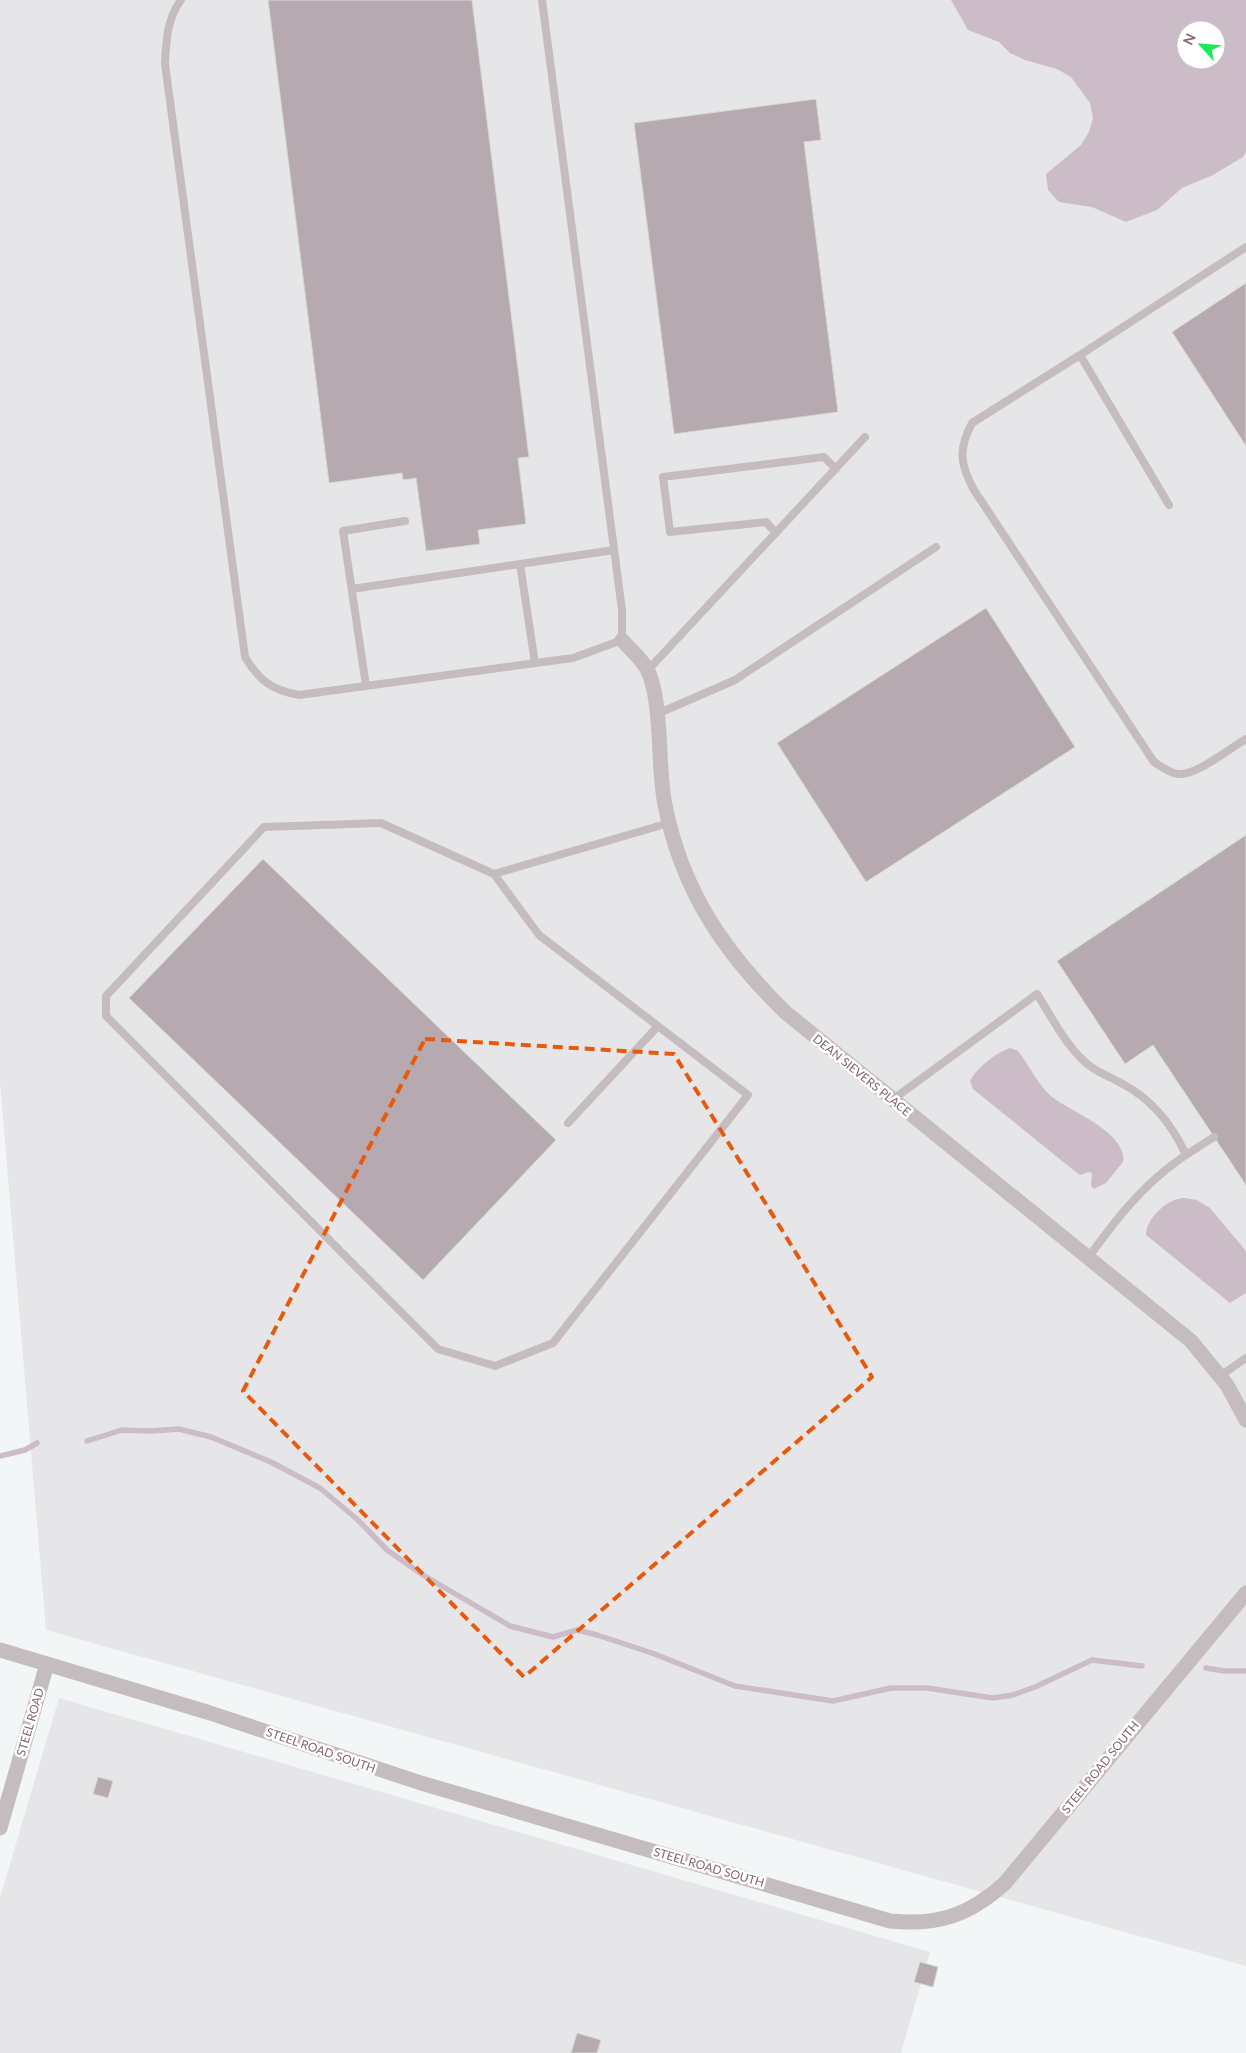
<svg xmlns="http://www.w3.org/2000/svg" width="1246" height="2053" font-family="Lato,sans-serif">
	<rect width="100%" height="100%" fill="#f2f6f6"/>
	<!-- built -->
	<path fill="#e6e6e8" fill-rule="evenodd" d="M0 0H1246V1966L46 1630 0 1083ZM1186 30H1216V60H1186Z
		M59 1698 930 1952 901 2053H0V1898Z"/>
	<!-- water -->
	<path fill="#ccbcc7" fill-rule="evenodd" d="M951 0H1246V152L1243 157 1213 175 1182 188 1157 210 1126 222 1092 207 1059 202 1048 190 1046 174 1081 145 1089 132 1093 118 1090 103 1071 77 1057 69 1025 60 1010 53 999 42 968 30ZM1186 30H1216V60H1186Z
		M1010 1048 1018 1051C1030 1066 1037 1084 1052 1097 1070 1111 1128 1133 1123 1162L1106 1183 1094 1189 1091 1186 1092 1173 1089 1172 1080 1175 1077 1173 973 1089 970 1081C977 1067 996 1053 1010 1048Z
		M1185 1198 1197 1200 1210 1208 1246 1251V1293L1230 1303 1146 1235C1146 1218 1169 1197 1185 1198Z"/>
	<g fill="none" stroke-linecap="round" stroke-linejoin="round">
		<!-- stream -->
		<path stroke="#ccbcc7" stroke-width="5.5" d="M87 1441 122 1430 150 1431 179 1429 211 1437 271 1462 320 1488 358 1520 387 1550 423 1575 510 1626 553 1637 577 1630 597 1635 652 1653 735 1686 833 1701 891 1688H927L993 1698 1013 1695 1035 1687 1092 1660 1142 1666
			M0 1456 25 1450 37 1443
			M1206 1668 1224 1671H1246"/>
	</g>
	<!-- building -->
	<path fill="#b7a9b0" stroke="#d5d7d7" d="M268 0H472L529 457 518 458 526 524 478 530 480 544 426 551 416 478 403 480 402 473 329 483Z
		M816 99 821 140 804 142 838 412 674 434 634 123Z
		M1246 283V446L1172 332Z
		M986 608 1075 747 866 882 777 743Z
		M1246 835V1185L1153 1045 1125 1064 1057 961Z
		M263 859 556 1140 423 1280 129 998Z
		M98 1777 113 1781 108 1798 93 1794Z
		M920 1962 938 1967 933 1987 914 1982Z
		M577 2033 601 2040 597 2053H571Z"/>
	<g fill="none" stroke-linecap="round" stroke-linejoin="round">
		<!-- lane -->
		<path stroke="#c5bcc0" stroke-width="8" d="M181 0C167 19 166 41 165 64L245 657C259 680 271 690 299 695L573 658 622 640V610L542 0
			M1080 355 972 423C958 450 960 464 974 490L1154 762C1162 767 1169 773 1178 774 1196 776 1230 748 1246 739
			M1169 505 1080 355 1246 247
			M776 533 766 522 670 532 663 477 824 457 836 469
			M352 589 520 564
			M535 663 520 564 614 550
			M648 670 865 437
			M366 686 343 531 405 521
			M657 714 735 680 936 547
			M494 874 539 935 748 1095 553 1343 495 1366 438 1349 106 1016V996L264 827 381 823 494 874 669 823
			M892 1100 1037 994C1051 1016 1065 1044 1085 1062 1095 1072 1109 1076 1121 1083 1152 1099 1172 1124 1186 1155
			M568 1123 658 1026
			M1088 1258C1114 1222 1140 1188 1176 1162 1188 1153 1202 1145 1214 1137
			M1220 1376 1246 1358"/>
		<!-- street -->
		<path stroke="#c5bcc0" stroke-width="15" d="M622 640C630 649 641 658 647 669 663 700 657 767 665 805 682 891 724 952 785 1012L1191 1341 1227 1385 1246 1420
			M0 1650 207 1712 421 1783 890 1921C938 1926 970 1915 1005 1883L1246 1593
			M0 1828 47 1664"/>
	</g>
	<!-- marked area -->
	<path fill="none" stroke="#e8590c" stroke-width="4" stroke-dasharray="10 6" stroke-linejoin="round" d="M425 1039 674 1054 872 1377 524 1677 243 1391Z"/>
	<g text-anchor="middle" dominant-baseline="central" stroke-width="5" stroke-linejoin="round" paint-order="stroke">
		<!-- street labels -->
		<g font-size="12" fill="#856474" stroke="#fff">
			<text transform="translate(862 1075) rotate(39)">DEAN SIEVERS PLACE</text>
			<text transform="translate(30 1722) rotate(-74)">STEEL ROAD</text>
			<text transform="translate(321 1750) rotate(19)">STEEL ROAD SOUTH</text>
			<text transform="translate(1100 1767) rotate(-51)">STEEL ROAD SOUTH</text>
			<text transform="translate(709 1867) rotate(16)">STEEL ROAD SOUTH</text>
		</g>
	</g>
	<!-- north arrow -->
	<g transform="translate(1201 45) rotate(296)"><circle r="24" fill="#ffffff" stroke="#cec1c7"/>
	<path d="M0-4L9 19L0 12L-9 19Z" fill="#1eea59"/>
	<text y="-8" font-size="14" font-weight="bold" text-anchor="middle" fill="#856474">N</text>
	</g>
</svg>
